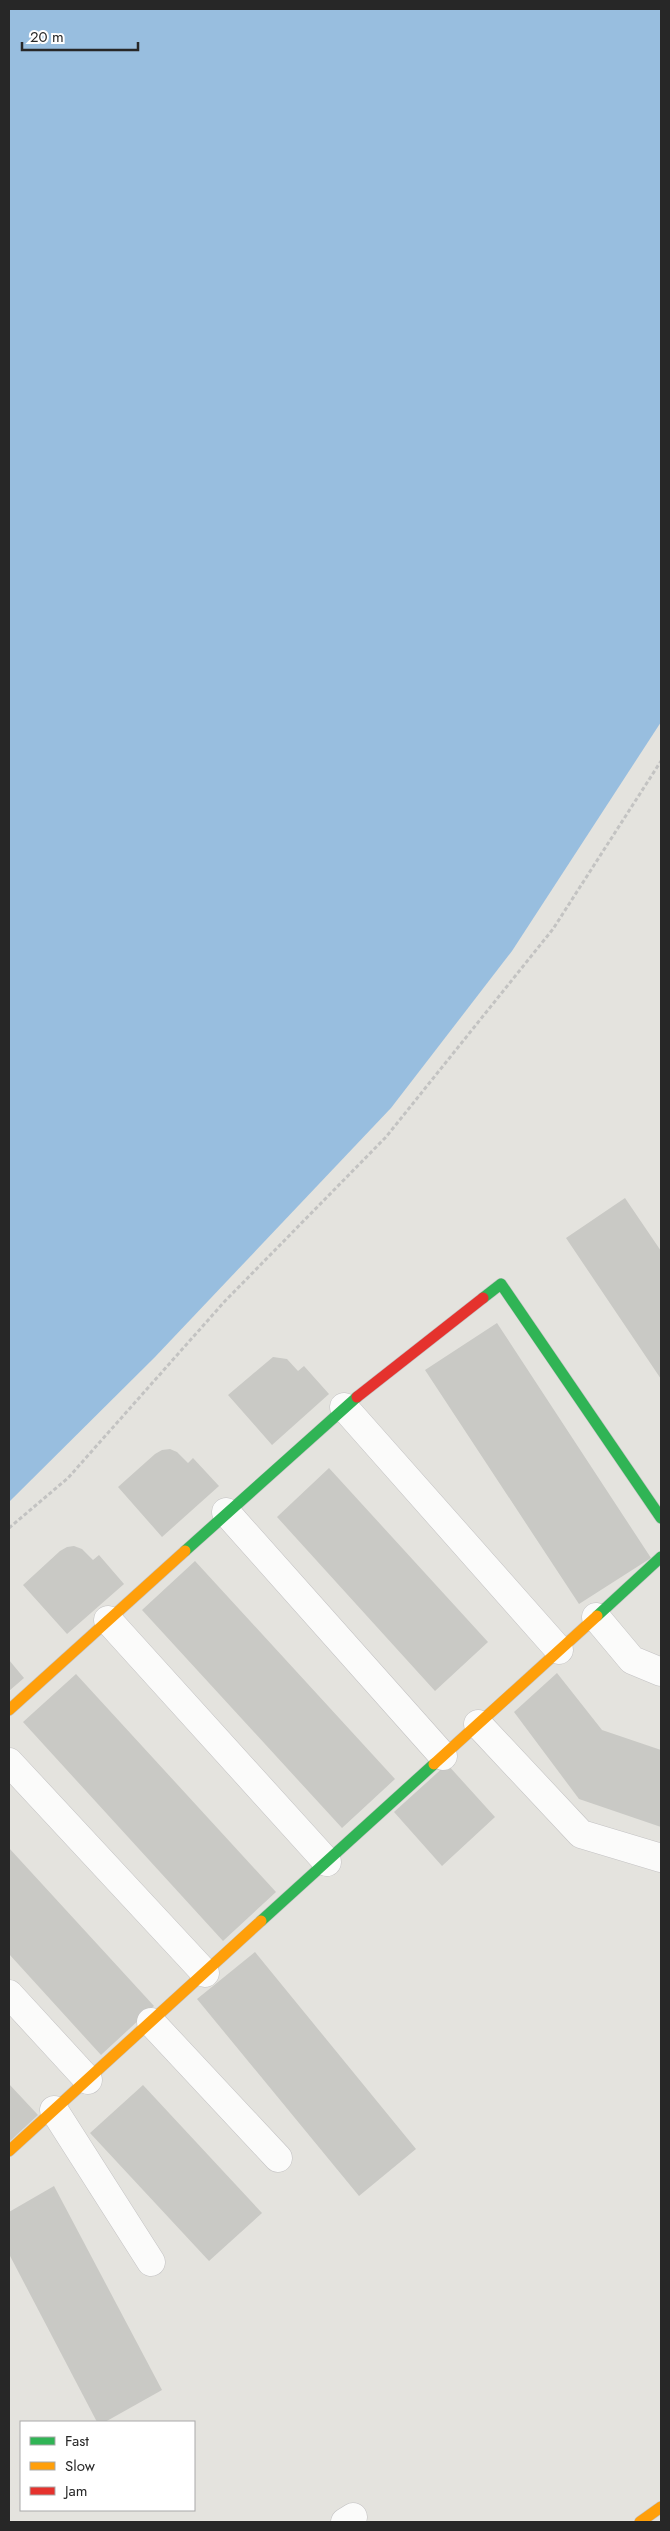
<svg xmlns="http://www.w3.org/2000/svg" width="670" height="2531" font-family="Jost,sans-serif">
	<rect width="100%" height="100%" fill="#e4e3de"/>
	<!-- water -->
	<path fill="#98bedf" d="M9 9H661V722L512 951 391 1108 155 1357 9 1502Z"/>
	<!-- building -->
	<path fill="#c9c9c5" d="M625 1198 661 1251V1379L566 1238Z
		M497 1323 651 1558 579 1604 425 1370Z
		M273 1357 287 1359 298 1371 304 1366 329 1394 272 1445 228 1395Z
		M170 1449 177 1452 188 1463 193 1458 219 1486 162 1537 118 1487 155 1454 162 1450Z
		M329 1468 488 1642 435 1691 277 1517Z
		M74 1546 82 1549 93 1560 99 1555 124 1584 67 1634 23 1585 60 1551 67 1547Z
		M195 1561 395 1779 342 1828 142 1610Z
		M9 1660 24 1678 9 1691Z
		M557 1673 602 1730 661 1750V1827L579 1799 514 1712Z
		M76 1674 276 1892 223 1941 23 1722Z
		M447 1764 495 1817 442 1866 394 1812Z
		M9 1848 154 2006 101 2055 9 1954Z
		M255 1952 416 2149 359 2196 197 1999Z
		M9 2084 38 2115 9 2142Z
		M143 2085 262 2213 209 2261 90 2133Z
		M54 2186 162 2390 105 2422H97L9 2254V2212Z"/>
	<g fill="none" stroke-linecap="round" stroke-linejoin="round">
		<defs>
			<path id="street" d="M344 1407 559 1650
				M226 1512 443 1756
				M596 1617 632 1660 661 1672
				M108 1620 327 1862
				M478 1724 581 1834 661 1858
				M9 1762 205 1973
				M9 1994 88 2080
				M151 2022 278 2158
				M54 2110 151 2262
				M345 2522 353 2517"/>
			<path id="fast" d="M483 1298 501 1284 661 1518
				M185 1551 357 1397
				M597 1616 661 1557
				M261 1921 434 1764"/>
			<path id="slow" d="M9 1710 185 1551
				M434 1764 597 1616
				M9 2151 261 1921
				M640 2522 661 2507"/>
			<path id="jam" d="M357 1397 483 1298"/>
		</defs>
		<!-- street casing -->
		<use href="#street" stroke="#c3c2c3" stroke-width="29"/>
		<!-- fast casing -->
		<use href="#fast" stroke="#c3c2c3" stroke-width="12"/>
		<!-- slow casing -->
		<use href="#slow" stroke="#c3c2c3" stroke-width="12"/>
		<!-- jam casing -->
		<use href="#jam" stroke="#c3c2c3" stroke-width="12"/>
		<!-- path -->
		<path stroke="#c3c3c2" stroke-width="3" stroke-dasharray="4 2.5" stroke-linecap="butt" d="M9 1528 68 1478 225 1301 386 1137 553 929 661 761"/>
		<!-- street -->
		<use href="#street" stroke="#fbfbfa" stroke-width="28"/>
		<!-- fast -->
		<use href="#fast" stroke="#30b455" stroke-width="11"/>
		<!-- slow -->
		<use href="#slow" stroke="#ff9f0a" stroke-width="11"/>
		<!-- jam -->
		<use href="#jam" stroke="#e5322d" stroke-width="11"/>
	</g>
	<!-- border -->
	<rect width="670" height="2531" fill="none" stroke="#272727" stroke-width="20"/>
	<!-- legend -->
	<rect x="20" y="2421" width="175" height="90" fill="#ffffff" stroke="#a9a9a9"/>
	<rect x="30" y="2437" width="25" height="8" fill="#30b455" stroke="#a9a9a9"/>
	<text x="65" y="2446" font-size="15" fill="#272727">Fast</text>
	<rect x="30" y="2462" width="25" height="8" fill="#ff9f0a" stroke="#a9a9a9"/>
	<text x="65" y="2471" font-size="15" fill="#272727">Slow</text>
	<rect x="30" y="2487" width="25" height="8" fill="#e5322d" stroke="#a9a9a9"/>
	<text x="65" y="2496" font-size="15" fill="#272727">Jam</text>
	<!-- scale -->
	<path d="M22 42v8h116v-8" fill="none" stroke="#272727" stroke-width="2.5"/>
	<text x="30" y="42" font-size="15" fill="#272727" stroke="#ffffff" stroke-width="4" paint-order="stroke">20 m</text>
</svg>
